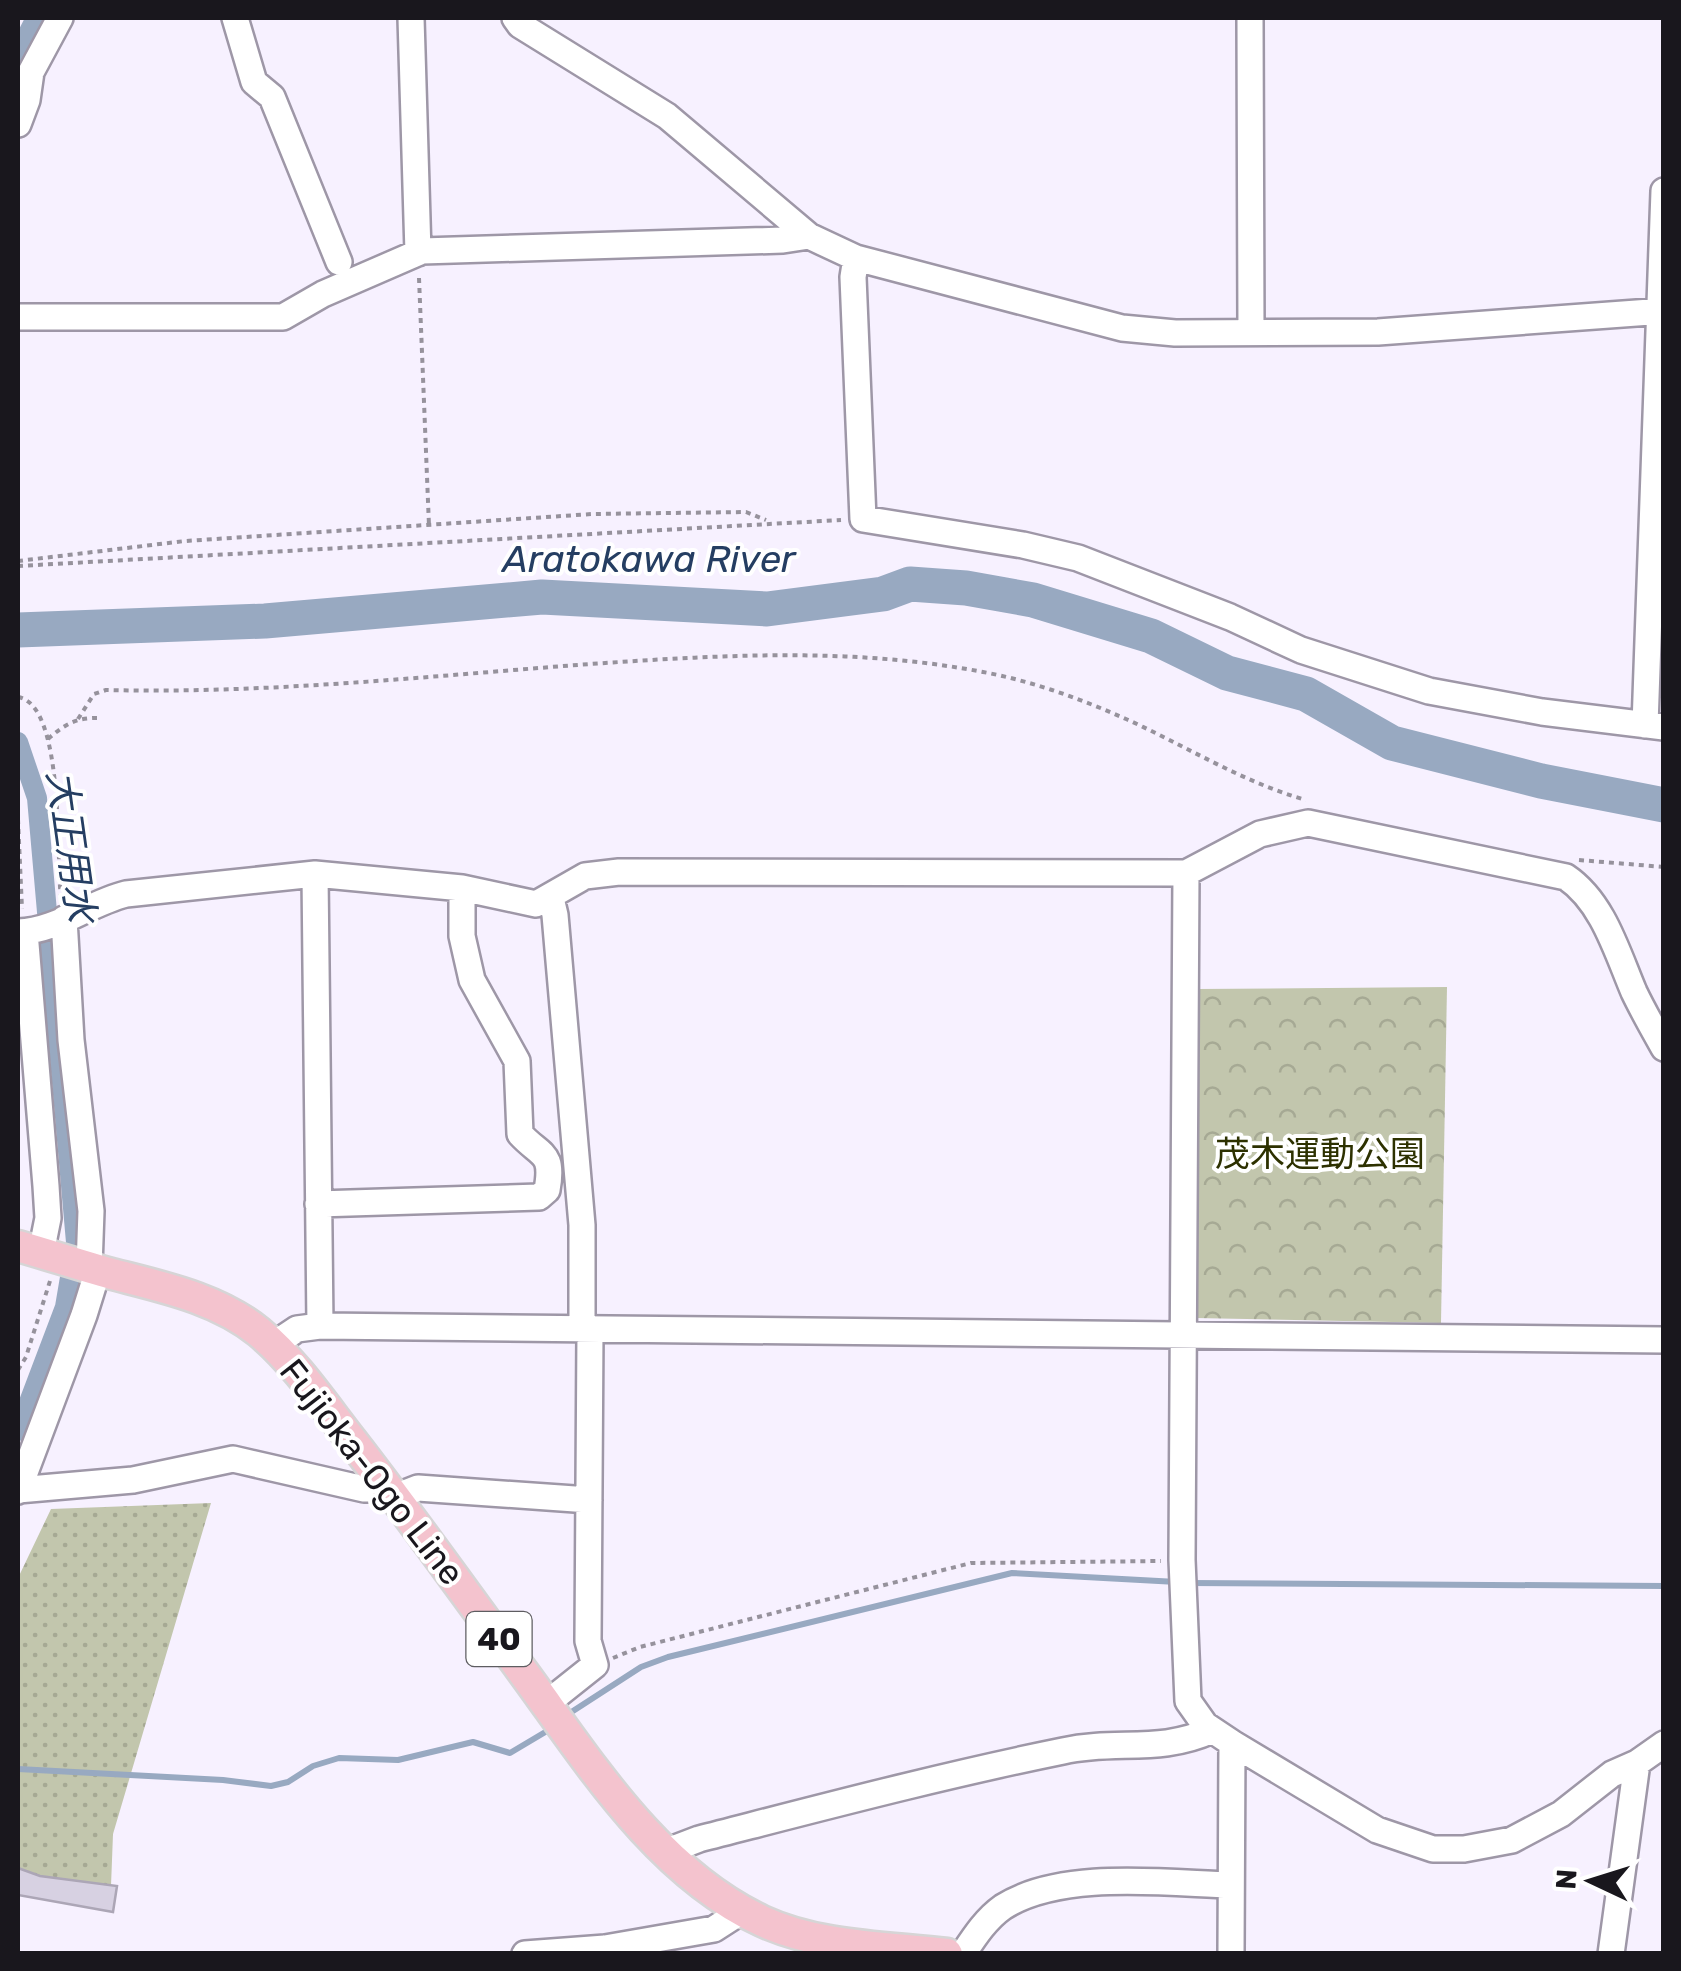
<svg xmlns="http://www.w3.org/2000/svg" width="1681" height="1971" font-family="Rubik,'Noto Sans JP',sans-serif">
	<defs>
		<pattern id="grass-dots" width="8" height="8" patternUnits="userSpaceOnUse" patternTransform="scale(2.5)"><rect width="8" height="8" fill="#c2c6ad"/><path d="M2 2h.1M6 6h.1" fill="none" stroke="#a6a994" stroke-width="1.8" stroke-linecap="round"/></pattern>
		<pattern id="forest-crowns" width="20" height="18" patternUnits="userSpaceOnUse" patternTransform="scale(2.5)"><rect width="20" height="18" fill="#c2c6ad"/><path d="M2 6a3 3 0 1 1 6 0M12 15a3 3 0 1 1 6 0" fill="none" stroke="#a6a994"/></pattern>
	</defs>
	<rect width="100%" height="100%" fill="#f7f1ff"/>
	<!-- grass -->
	<path fill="url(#grass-dots)" d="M211 1503 113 1834 111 1886 40 1876 18 1868V1578L51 1509Z"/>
	<!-- forest -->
	<path fill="url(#forest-crowns)" d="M1447 987 1441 1323 1195 1318 1198 989Z"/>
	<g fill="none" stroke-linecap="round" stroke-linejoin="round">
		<!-- stream -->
		<path stroke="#98a9c1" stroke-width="6" d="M1189 1583 1664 1586
			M573 1711 641 1667 668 1657 1012 1573 1177 1582
			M18 1769 223 1780 271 1786 288 1782 313 1766 339 1758 398 1760 473 1742 510 1753 547 1731"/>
		<!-- canal -->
		<path stroke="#98a9c1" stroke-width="20" d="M18 53 36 18
			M18 742 37 798 76 1242 65 1307 18 1431"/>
		<!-- river -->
		<path stroke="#98a9c1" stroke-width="35" d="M18 630 265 621 542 597 767 609 883 594 910 584 966 588 1033 600 1151 636 1227 673 1306 694 1392 743 1541 781 1664 805"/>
	</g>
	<!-- building -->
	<path fill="#d7d1e2" stroke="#aca6b6" stroke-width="2.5" d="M18 1868 40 1876 117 1886 113 1912 18 1895Z"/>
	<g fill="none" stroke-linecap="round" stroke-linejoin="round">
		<defs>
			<path id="minor" d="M235 18 254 82 272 97 339 262
				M411 18 418 253
				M515 18 520 25 667 116 809 236 856 258 1122 328 1175 333 1378 332 1664 311
				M1250 18 1251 332
				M18 124 27 100 31 72 60 18
				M856 258 853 277 863 519 1023 545 1078 558 1230 617 1301 650 1429 691 1542 712 1664 727
				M18 317H283L323 294 422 251 783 240 809 236
				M1645 725 1664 191
				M1186 873 1182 1560 1188 1701 1205 1725 1232 1743 1377 1830 1433 1849H1464L1512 1840 1561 1814 1612 1774 1637 1763
				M315 874 320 1326
				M551 898 555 915 582 1225V1330
				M64 919 71 1040 91 1211 89 1267
				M18 932C57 931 89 903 126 894L315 874 462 888 536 904 585 876 619 872 1186 873 1260 834 1308 823 1566 877C1603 902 1617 952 1634 992 1643 1011 1654 1030 1664 1048
				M25 932 46 1186 48 1218 41 1253
				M318 1204 539 1197 547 1190C554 1151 541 1157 520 1134L517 1061 472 980 462 936V888
				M273 1345 297 1329 320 1326 1664 1340
				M18 1490 133 1480 233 1459 364 1489H389
				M18 1491 84 1315 98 1270
				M395 1497 418 1488 589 1500
				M546 1704 595 1665 588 1641 590 1331
				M665 1852 699 1839C820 1808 940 1776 1063 1751 1117 1739 1159 1754 1212 1730
				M525 1954 605 1948 714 1929 742 1911
				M963 1954C975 1936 986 1919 1003 1907 1061 1870 1164 1883 1231 1885
				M1231 1954 1232 1743
				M1611 1954 1637 1763 1664 1744"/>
			<path id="major" d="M18 1246C49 1255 80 1265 112 1274 162 1287 217 1298 259 1332 295 1362 323 1404 352 1441 411 1517 466 1595 523 1672 589 1762 657 1872 762 1921 818 1947 886 1947 947 1954"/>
		</defs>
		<!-- minor casing -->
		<use href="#minor" stroke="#9e97a7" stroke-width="30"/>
		<!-- major casing -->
		<use href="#major" stroke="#d6d5d6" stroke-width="35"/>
		<!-- path -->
		<path stroke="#96929c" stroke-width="4" stroke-dasharray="5 5" stroke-linecap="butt" d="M419 278 429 526
			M18 561 185 541 592 514 746 512 766 520
			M18 566 841 520
			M18 697C65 705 56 859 61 899
			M78 719 94 694 106 690C266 694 430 676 590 664 721 655 853 647 983 672 1032 681 1081 699 1126 719 1186 746 1242 782 1306 800
			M48 739C66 723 78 717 101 718
			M18 819 22 909
			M1579 860 1664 867
			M18 1370 26 1357 50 1281
			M613 1658 640 1647 971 1563 1161 1561"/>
		<!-- minor -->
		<use href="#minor" stroke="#fff" stroke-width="25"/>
		<!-- major -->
		<use href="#major" stroke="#f4c3ce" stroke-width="30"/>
	</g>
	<g text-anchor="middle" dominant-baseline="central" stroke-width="8" stroke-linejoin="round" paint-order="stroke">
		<!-- shield labels -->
		<rect fill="#fff" stroke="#5e5d61" stroke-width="2.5" x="466.5" y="1612" width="65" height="54" rx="8"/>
		<g font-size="32" font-weight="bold" fill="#19171d">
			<text x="499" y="1639">40</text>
		</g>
		<!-- park labels -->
		<g font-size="35" fill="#2d3100" stroke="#fff">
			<text x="1320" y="1154">茂木運動公園</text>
		</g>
		<!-- street labels -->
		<g font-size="35" fill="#19171d" stroke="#fff">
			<text transform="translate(372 1472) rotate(52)">Fujioka-Ogo Line</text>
		</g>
		<!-- water labels -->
		<g font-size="38" font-style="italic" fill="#253e62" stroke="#fff">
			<text x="649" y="559">Aratokawa River</text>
			<text transform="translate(71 846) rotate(82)">大正用水</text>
		</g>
	</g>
	<!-- border -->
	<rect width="1681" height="1971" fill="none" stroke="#19171d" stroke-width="40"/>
	<!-- north arrow -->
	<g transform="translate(1591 1881) rotate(274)" stroke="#ffffff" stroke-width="8" paint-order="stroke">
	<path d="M0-8L18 38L0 25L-18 38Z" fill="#19171d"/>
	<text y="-15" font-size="28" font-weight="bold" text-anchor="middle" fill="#19171d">N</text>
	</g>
</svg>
